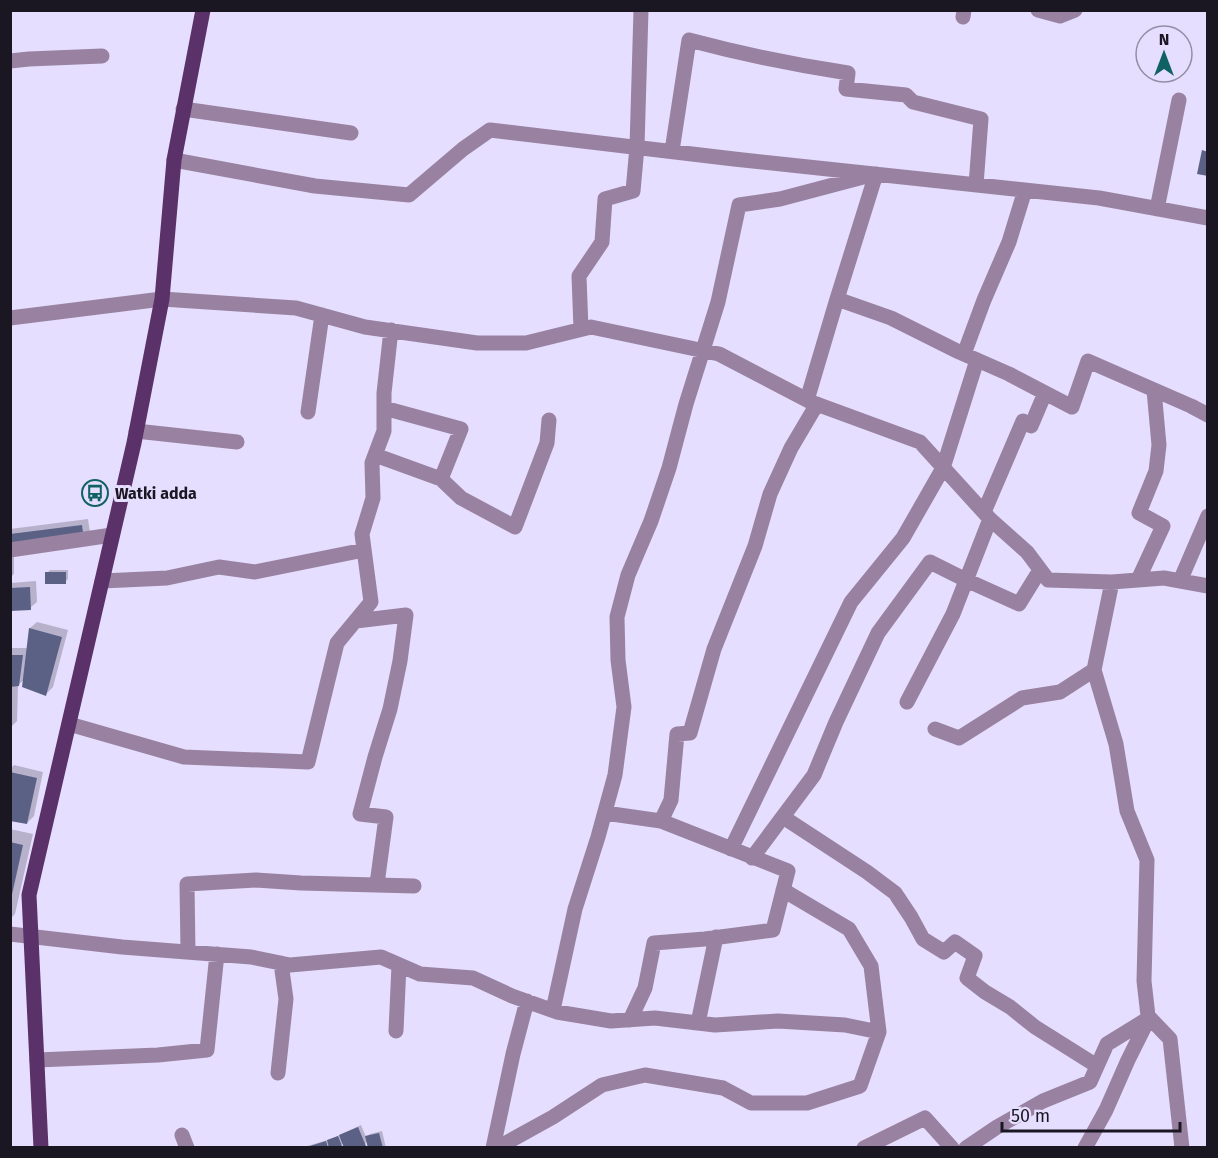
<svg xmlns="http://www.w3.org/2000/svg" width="1218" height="1158" font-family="'Fira Sans',sans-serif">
	<rect width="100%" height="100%" fill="#e6defe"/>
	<!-- shadow -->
	<path fill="#0003" d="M88 519 90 532 10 548V529Z
		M10 556H14V574L10 578Z
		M50 570H68V579L65 582 47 573Z
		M36 581 37 602 30 608 10 610V583Z
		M37 622 68 630 53 687 46 694 25 679 18 685 17 721 10 728V644L11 648H28L30 628Z
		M14 765 43 772 34 816 27 823 10 819V769Z
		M10 829 33 834 15 914 10 919Z
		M361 1125 366 1137 370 1134 382 1131 386 1148H369L368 1141 365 1144 344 1143 335 1148H306L307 1146 331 1139Z"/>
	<!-- building -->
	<path fill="#5b6185" d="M1202 150 1208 152V176L1197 174Z
		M82 525 84 540 10 550V534Z
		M45 572H66V584H45Z
		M30 587 31 610 10 611V588Z
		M29 628 62 637 46 696 22 687Z
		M10 655H23L19 686 10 687Z
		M10 772 37 778 27 824 10 821Z
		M10 842 23 845 11 899H10Z
		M358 1127 366 1146 361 1148H344L339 1135Z
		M379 1133 383 1148H368L365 1136Z
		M338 1136 342 1146 329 1148 327 1140Z
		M326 1141 328 1148H307V1147Z"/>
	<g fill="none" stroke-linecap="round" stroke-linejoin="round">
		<!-- minor -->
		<path stroke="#9982a1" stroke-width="15" d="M1038 10 1060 16 1075 10
			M963 17 964 10
			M10 61 29 59 102 56
			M183 109 351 133
			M672 151 689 40C742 54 794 65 848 73L846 89 906 95 913 102 981 119 976 185
			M174 160 315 186 409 195 463 149 490 130 734 159 1099 198 1208 218
			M876 174 837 299 891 318 959 352 1009 374 1072 407 1088 361 1191 406 1208 415
			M1157 209 1179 100
			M10 318 162 299 296 308 365 327 477 343H526L591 327 719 354 811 402 920 442 990 519 1027 552 1048 580 1112 582 1164 578 1208 586
			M581 329 579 276 602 242 605 199 633 191 637 147 641 10
			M964 354 984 300 1009 242 1025 190
			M807 400 837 299
			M384 408 461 429 441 479
			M308 412 322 315
			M136 431 237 442
			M375 455 441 479 461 498 515 527 547 443 549 420
			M984 512 1023 421 1031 426 1045 393
			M10 550 112 535
			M1138 580 1163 526 1139 513 1156 471 1159 445 1154 390
			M102 581 167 578 219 567 255 572 364 550
			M1180 581 1208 516
			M356 621 406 615 400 661 390 709 375 757 360 814 386 817 377 884
			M1094 670 1116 744 1127 811 1147 860 1144 981 1148 1016 1170 1039 1182 1148
			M907 702 953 614 990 519
			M69 724 184 757 308 762 337 643 371 602 362 534 373 498 372 463 384 431V393L391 330
			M935 729 959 738 1022 698 1060 692 1094 670 1112 582
			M605 813 661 821 788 871 773 930 705 939 654 943 645 988 630 1020
			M783 817 867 872 895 893 911 917 923 939 944 952 955 942 975 956 967 978 985 992 1010 1007 1035 1027 1097 1066
			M661 821 671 800 677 734 690 733 714 649 755 546 770 494 791 448 817 404
			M731 849 851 602 903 538 943 468 977 360
			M752 858 814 775 836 722 878 633 930 562 966 580 1019 604 1040 570
			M10 934 122 947 251 957 290 965 381 957 420 974 473 978 512 996 557 1012 611 1021 655 1018 715 1025 778 1021 845 1025 879 1032
			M188 952 187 884 256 880 301 883 414 886
			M553 1010 575 909 598 837 615 775 624 707 618 660 617 617 628 575 651 521 669 468 686 404 703 350 718 302 739 205 780 199 867 176
			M698 1023 716 937
			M396 1031 399 965
			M37 1060 158 1055 207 1050 217 954
			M278 1073 286 999 281 963
			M182 1135 187 1148
			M493 1148 513 1054 527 1001
			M497 1148 553 1117 602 1085 645 1075 723 1088 751 1103H807L860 1086 879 1032 871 966 849 929 783 890
			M864 1148 925 1118 952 1148
			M966 1148 997 1127 1043 1101 1090 1082 1107 1044 1149 1018
			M1085 1148 1106 1110 1128 1060 1149 1018"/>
		<!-- primary -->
		<path stroke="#5a3168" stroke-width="15" d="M41 1148 29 895 134 443 162 299 174 160 203 10"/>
	</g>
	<!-- icons -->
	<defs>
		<symbol id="bus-ring" viewBox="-11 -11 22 22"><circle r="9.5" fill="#e6defe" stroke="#106163" stroke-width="1.5"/><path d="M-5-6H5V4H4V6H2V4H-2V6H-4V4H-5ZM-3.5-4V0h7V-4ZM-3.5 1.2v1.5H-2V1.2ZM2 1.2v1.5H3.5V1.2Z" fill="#106163"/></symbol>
	</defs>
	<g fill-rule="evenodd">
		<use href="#bus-ring" x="80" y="478" width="30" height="30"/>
	</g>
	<g text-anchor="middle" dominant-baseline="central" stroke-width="6" stroke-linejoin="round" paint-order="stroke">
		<!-- poi labels -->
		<g font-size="16" font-weight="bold" fill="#1a1622" stroke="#e6defe" text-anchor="start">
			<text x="115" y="493">Watki adda</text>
		</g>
	</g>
	<!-- border -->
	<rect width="1218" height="1158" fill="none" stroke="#1a1622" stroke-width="24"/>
	<!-- north arrow -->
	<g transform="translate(1164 54)"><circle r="28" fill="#e6defe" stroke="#948ea6" stroke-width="1.5"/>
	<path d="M0-4.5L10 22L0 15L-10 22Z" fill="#106163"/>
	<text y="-9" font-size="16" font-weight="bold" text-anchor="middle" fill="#1a1622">N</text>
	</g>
	<!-- scale -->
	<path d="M1002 1122v9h178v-9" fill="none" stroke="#1a1622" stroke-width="3"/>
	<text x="1011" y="1122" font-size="18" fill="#1a1622" stroke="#e6defe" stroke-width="4.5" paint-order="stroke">50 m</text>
</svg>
